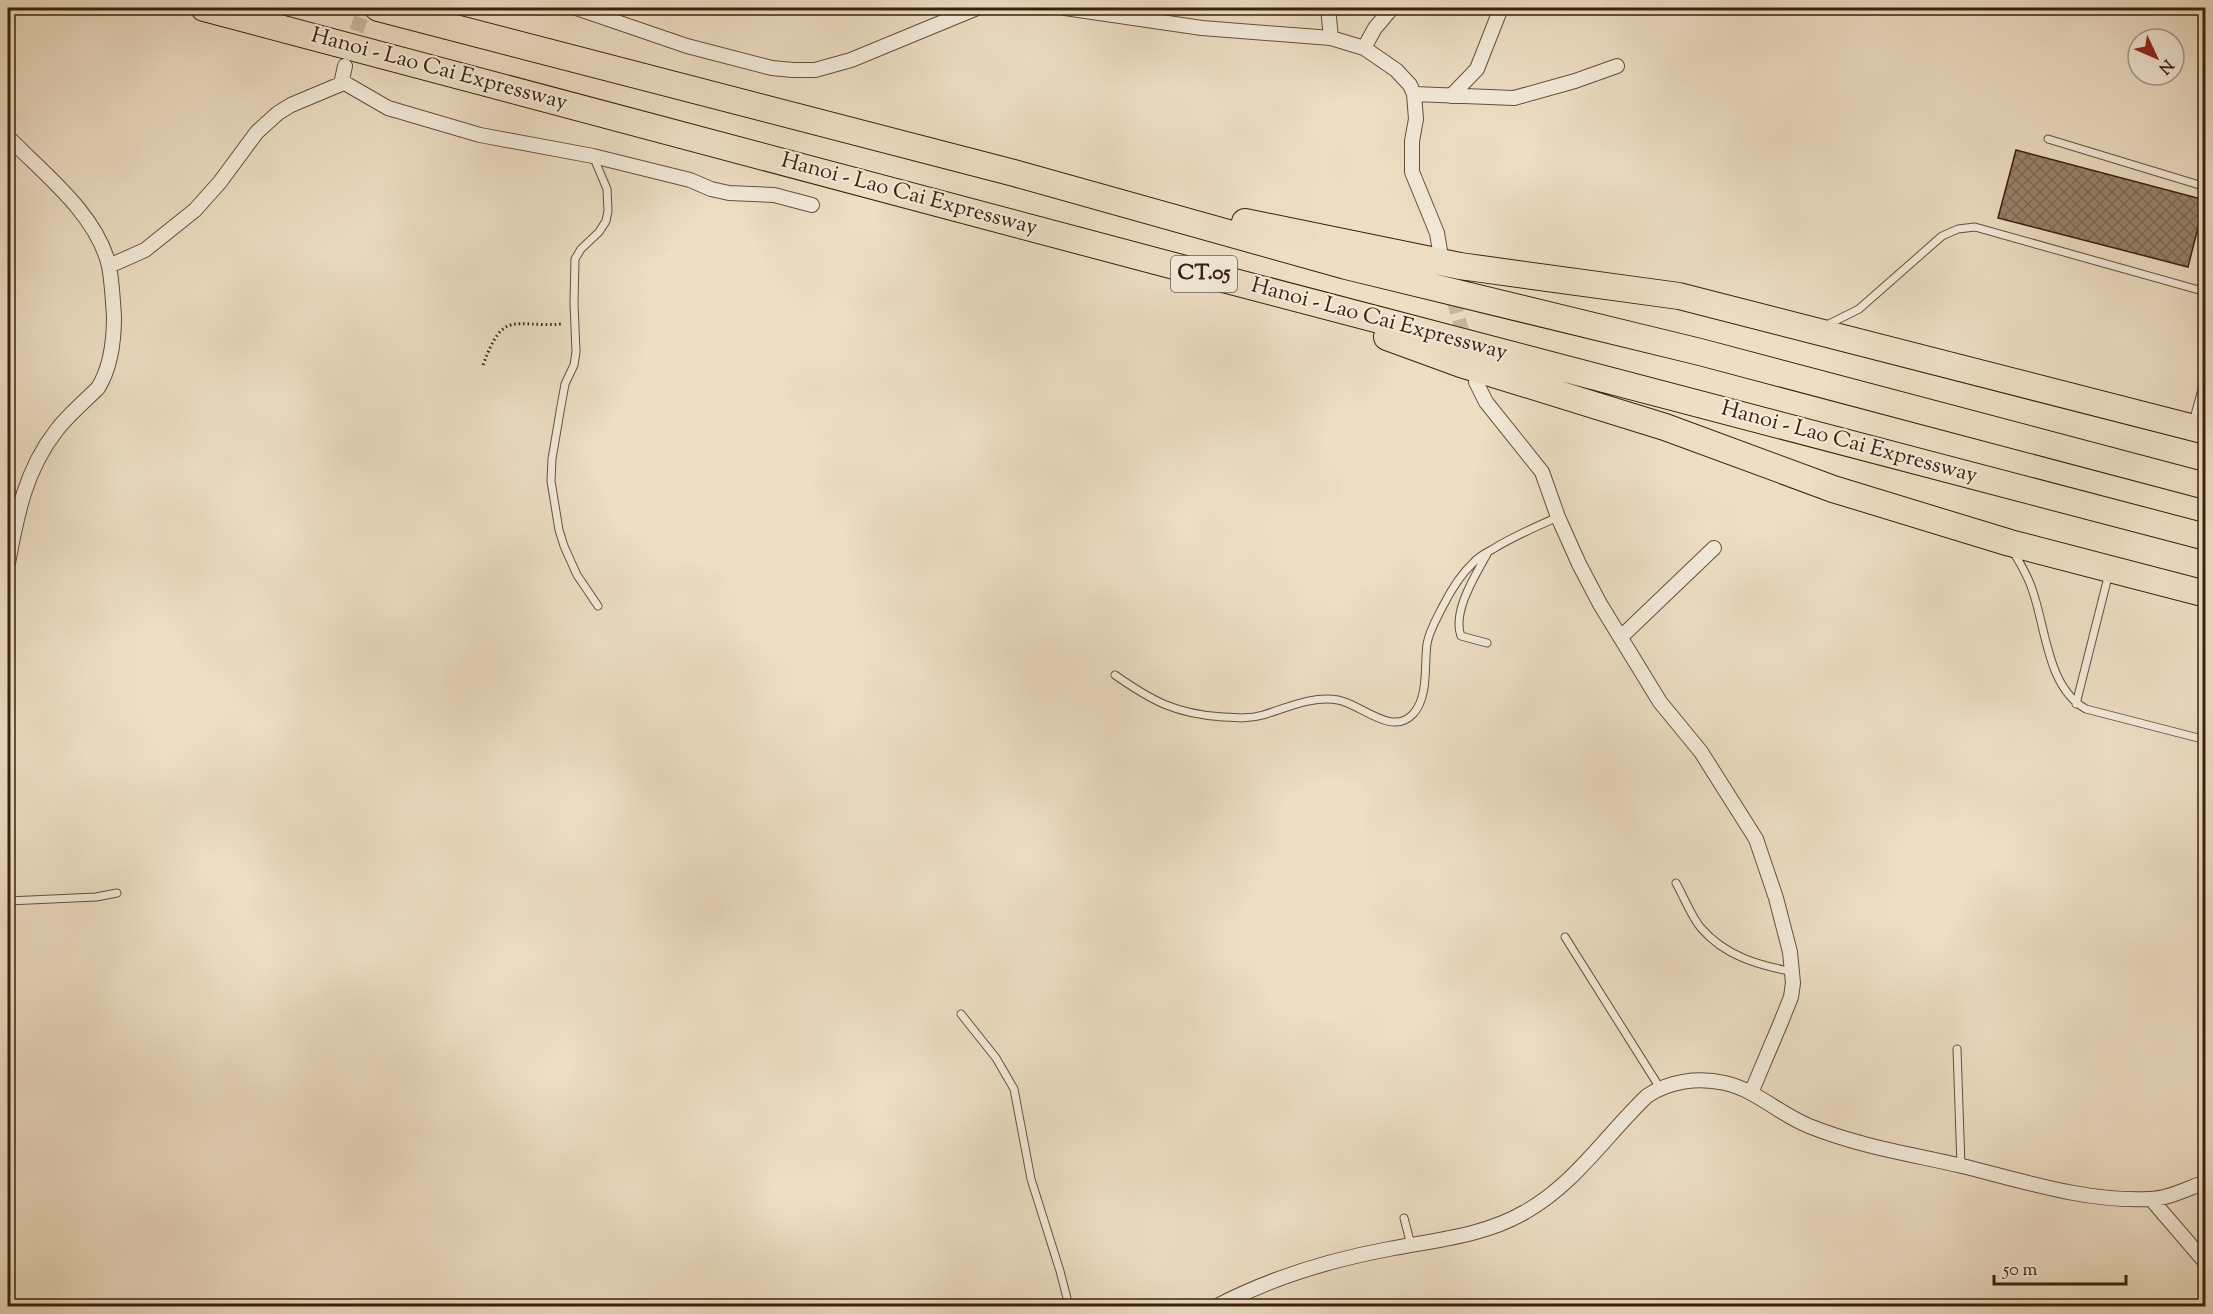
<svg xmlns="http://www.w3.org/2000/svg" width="2213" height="1314" font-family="'Sorts Mill Goudy',serif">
	<defs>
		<pattern id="building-cross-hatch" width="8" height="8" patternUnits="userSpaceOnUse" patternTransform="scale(1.5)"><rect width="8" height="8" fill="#97836b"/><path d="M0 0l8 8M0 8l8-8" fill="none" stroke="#7c6b56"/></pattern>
	</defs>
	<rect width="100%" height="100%" fill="#eddec4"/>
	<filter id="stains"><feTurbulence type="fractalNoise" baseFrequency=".00333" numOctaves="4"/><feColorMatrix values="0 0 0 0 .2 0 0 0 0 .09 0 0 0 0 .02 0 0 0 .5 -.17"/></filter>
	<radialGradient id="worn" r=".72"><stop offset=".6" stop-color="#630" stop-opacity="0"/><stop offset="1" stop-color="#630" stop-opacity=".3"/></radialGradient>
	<!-- building -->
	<path fill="url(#building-cross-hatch)" stroke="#3a200b" stroke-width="1.5" d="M2016 150 2205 200 2188 267 1998 218Z"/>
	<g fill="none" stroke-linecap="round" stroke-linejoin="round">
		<!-- street-tunnel -->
		<path stroke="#c9b89f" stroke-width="14" stroke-dasharray="14 7" stroke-linecap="butt" d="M350 51 364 8
			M1442 259 1466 345"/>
		<defs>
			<path id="lane" d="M2048 139 2206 187
				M593 156 607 189 608 211 606 221 599 232 581 249 575 259 574 303 576 352 574 365 565 384 561 406 552 459 551 481 559 530 564 546 577 575 598 606
				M1827 325 1859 309 1942 236 1958 229 1975 227 2206 292
				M2193 422 2206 375
				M2013 551C2020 563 2028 576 2032 589 2046 627 2047 688 2086 709L2206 740
				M1487 554C1475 576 1452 612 1461 636L1487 643
				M1115 675C1152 701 1176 714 1223 717 1237 718 1249 719 1263 715 1286 708 1314 695 1338 700 1361 704 1392 737 1413 714 1429 697 1424 665 1427 644 1429 631 1437 618 1443 606 1451 590 1460 575 1474 562 1479 556 1486 553 1493 549 1514 536 1535 527 1558 517
				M2076 704 2109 573
				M1676 883C1684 897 1691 916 1701 928 1725 956 1758 965 1793 972
				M8 901 96 897 117 893
				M1565 937 1660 1088
				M961 1014 996 1058 1014 1089 1031 1179 1060 1271 1069 1306
				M1957 1049 1961 1166
				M1404 1218 1411 1245"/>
			<path id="street" d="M576 8 687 46 772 68 793 70H815L851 60 977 8
				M1065 8 1202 28 1331 38 1364 48 1396 70 1410 85 1414 94 1416 119 1412 141V172L1437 233 1440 251
				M1328 8 1331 38
				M1364 48 1375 28 1392 8
				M343 82 388 108 480 135 593 156 690 180 711 189 729 193 774 195 812 205
				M1414 94 1514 98 1575 81 1617 66
				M1451 96 1477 69 1501 8
				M8 137C43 173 97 214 109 266 112 282 113 301 114 317 114 341 111 367 98 388 84 402 68 415 56 431 25 471 17 515 8 563
				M109 266 145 250 195 210 220 182 257 132 278 113 291 105 341 84 345 66
				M1476 382 1486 402 1542 472 1558 517 1579 564 1600 604 1660 702 1701 752 1756 839 1776 898 1790 952 1793 983 1791 997 1781 1022 1751 1093
				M1621 637 1714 548
				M2151 1199 2206 1263
				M1217 1306C1271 1278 1330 1260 1389 1249 1435 1240 1484 1236 1525 1212 1574 1185 1607 1134 1647 1096 1669 1081 1698 1077 1725 1083 1756 1090 1779 1114 1809 1126 1858 1146 1911 1154 1962 1166 2023 1181 2086 1202 2149 1199 2168 1199 2188 1188 2206 1182"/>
			<path id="highway" d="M204 8 1223 279 2206 537
				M378 8 1014 173 1346 266 1700 352 2206 486
				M1245 222 1460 266 1679 296 2206 431
				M1387 337 1461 364 1665 427 1833 489 2010 543 2206 594"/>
		</defs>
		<!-- lane casing -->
		<use href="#lane" stroke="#675039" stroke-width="9"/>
		<!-- street casing -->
		<use href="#street" stroke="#675039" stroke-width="16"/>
		<!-- highway casing -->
		<use href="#highway" stroke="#3a200b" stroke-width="28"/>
		<!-- path -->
		<path stroke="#3a200b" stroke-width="3" stroke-dasharray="1.5 3" stroke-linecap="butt" d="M483 365C504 308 513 328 562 324"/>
		<!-- lane -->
		<use href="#lane" stroke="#f3ead9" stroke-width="7"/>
		<!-- street -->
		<use href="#street" stroke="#f3ead9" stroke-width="14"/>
		<!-- highway -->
		<use href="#highway" stroke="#eddec4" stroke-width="26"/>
	</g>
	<g text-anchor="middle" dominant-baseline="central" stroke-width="4.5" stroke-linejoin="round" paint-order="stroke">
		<!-- shield labels -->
		<rect fill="#f3ead9" stroke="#725d49" stroke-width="1.5" x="1171" y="256" width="66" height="36" rx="4.5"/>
		<g font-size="21" font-weight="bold" fill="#3a200b">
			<text x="1204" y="274">CT.05</text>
		</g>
		<!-- street labels -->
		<g font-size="22" fill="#3a200b" stroke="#f3ead9">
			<text transform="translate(439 70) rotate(15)">Hanoi - Lao Cai Expressway</text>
			<text transform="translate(909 195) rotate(15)">Hanoi - Lao Cai Expressway</text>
			<text transform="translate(1379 320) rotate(15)">Hanoi - Lao Cai Expressway</text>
			<text transform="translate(1849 443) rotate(15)">Hanoi - Lao Cai Expressway</text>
		</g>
	</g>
	<!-- margin -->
	<rect width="2213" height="1314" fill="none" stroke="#eddec4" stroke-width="30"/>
	<rect x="9" y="9" width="2195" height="1296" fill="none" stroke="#3a200b" stroke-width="3"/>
	<rect x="15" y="15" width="2183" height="1284" fill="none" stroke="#3a200b" stroke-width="1.5"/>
	<!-- north arrow -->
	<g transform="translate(2156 57) rotate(134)"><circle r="28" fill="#f3ead9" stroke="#a99987" stroke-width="1.5"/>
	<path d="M0-4.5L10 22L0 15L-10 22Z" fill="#8f2418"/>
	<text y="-9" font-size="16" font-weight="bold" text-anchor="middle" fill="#3a200b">N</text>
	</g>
	<!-- scale -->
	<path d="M1994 1275v9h132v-9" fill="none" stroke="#3a200b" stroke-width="3"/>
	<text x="2003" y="1275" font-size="18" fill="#3a200b" stroke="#f3ead9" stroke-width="4.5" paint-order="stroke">50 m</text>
	<rect width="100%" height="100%" filter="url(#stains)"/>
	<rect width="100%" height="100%" fill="url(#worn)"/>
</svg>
